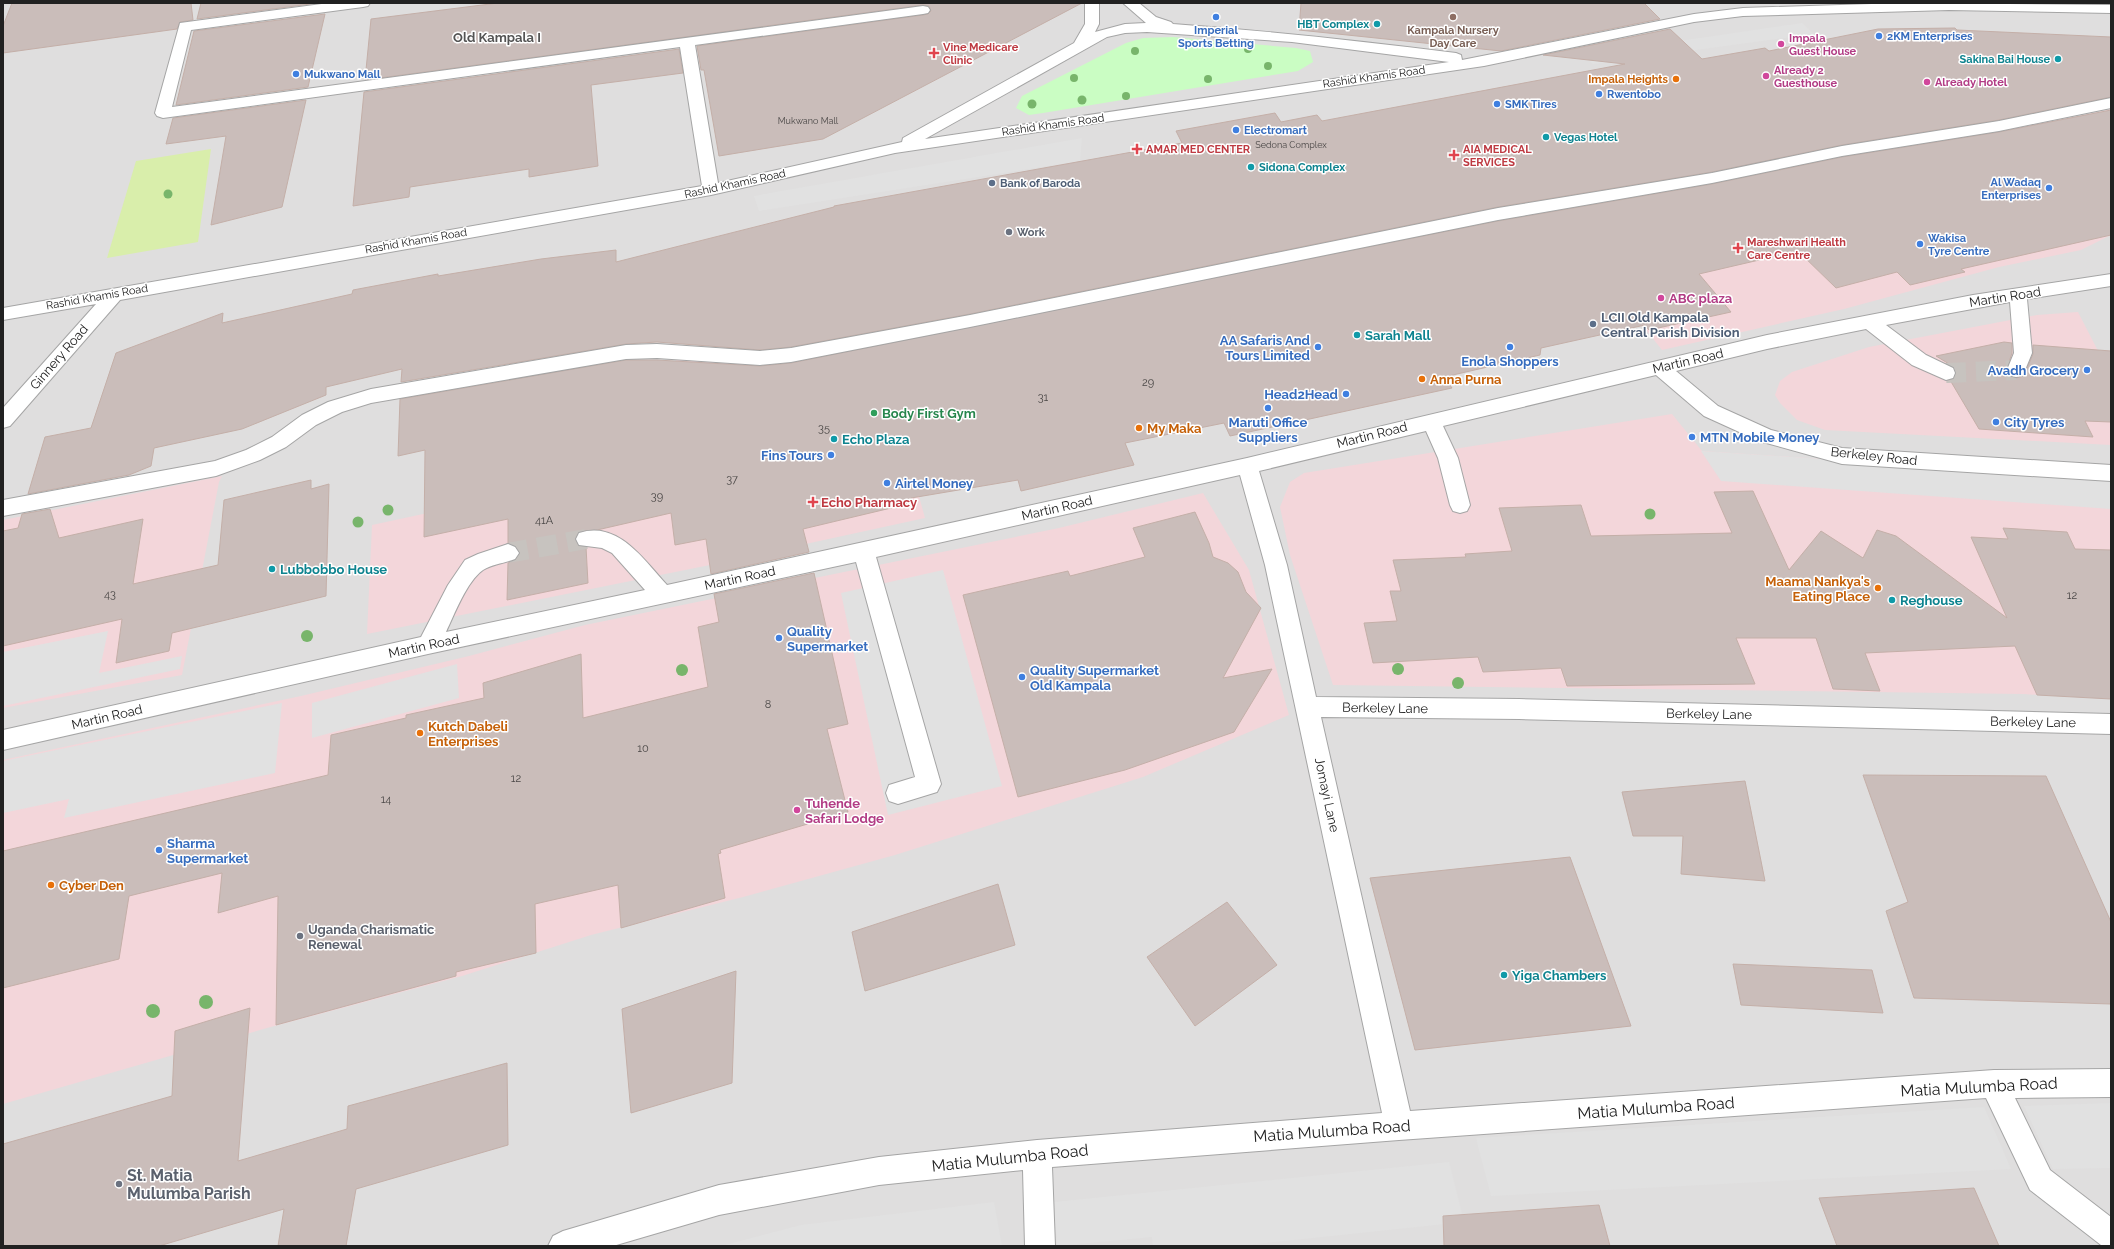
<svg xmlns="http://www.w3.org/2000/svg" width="2114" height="1249" font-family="Raleway,sans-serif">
	<rect width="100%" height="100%" fill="#f1ece7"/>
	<!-- residential -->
	<path fill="#dfdede" d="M3 3H2111V1246H3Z"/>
	<!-- commercial -->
	<path fill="#f3d6da" d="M2111 109V235L2081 250 1999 267 1844 309 1662 350 1554 214 1639 195 1724 184 1792 167 2079 116Z
		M2078 312 2111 376V445L1825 430 1797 420 1780 403 1775 395 1780 381 1792 372 1869 347 2037 315Z
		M878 348 925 518 705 566 367 634 372 525 502 497 691 463 676 360 754 362Z
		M1672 414 1702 451 2111 478V699L2023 694 1333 685 1290 555 1280 507 1290 482 1304 473Z
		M222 476 219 482 182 675 3 708V520Z
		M1203 493 1249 570 1289 715 1143 777 895 855 743 897 591 935 462 976 267 1028 3 1104V760L301 696 469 656 585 625 1059 528Z"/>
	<!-- grass -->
	<path fill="#d9eeab" d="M211 149 198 242 107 258 136 161Z"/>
	<!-- park -->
	<path fill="#cafdc3" d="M1173 37 1296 48 1310 51 1313 62 1298 71 1043 113 1029 115 1016 108 1022 96 1126 43 1143 38Z"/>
	<!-- parking -->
	<path fill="#e1e1e1" d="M1802 23 1814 34 1593 64 1584 55Z
		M1082 138 1080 161 759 211 754 196Z
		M1701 451 2111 478V509L1721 481Z
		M943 570 1002 786 888 815 841 593Z
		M108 631 99 673 182 656 180 669 3 706V652Z
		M457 664 459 698 312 738V703Z
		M282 703 275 773 64 818 69 799 3 813V761Z
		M2111 1103V1168L2053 1169 2024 1106Z
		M1984 1107 2011 1169 1491 1196 1476 1138Z
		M1449 1162 1464 1222 1236 1246H1153L1152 1237 1057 1246 1054 1202Z
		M994 1202 1002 1246H721L801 1225Z"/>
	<!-- building -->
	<path fill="#cabdba" stroke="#c4afa8" d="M12 3H191L193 20 180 22 177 29 3 53V26Z
		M201 3H318L197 19Z
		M498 3H1082L823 139 719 156 704 70H701L697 46 923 15 928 14 931 11 929 6 923 5 365 80 371 19Z
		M1301 3H1644L1660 19 1501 51 1299 30Z
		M325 14 308 87 176 105 194 31Z
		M1955 28 1957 30 2111 37V97L1999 120 1842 145 1712 172 1498 207 970 314 791 347 760 350 657 342 626 344 401 382 402 369 326 387V395L242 429 154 448 151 466 129 475 28 494 45 437 91 428 116 353 223 313 222 323 352 294 353 290 438 274V276L541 259 616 250V262L834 207V206L1182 143 1176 131 1275 113 1281 122 1317 115 1322 121 1625 64 1543 55 1670 29 1702 59 1765 48 1769 51 1878 29Z
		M679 49 683 73 591 85 598 166 529 177V169L410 187 409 197 353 206 364 92Z
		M306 100 282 207 211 225 226 136 166 144 173 118Z
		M2111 110V235L1961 269 1965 272 1910 285 1897 272 1836 288 1798 251 1699 274 1731 312 1649 330 1645 325 1541 348 1540 355 1444 377 1452 388 1305 420 1230 436 1224 423 1125 443 1134 465 1021 491 1018 480 911 498 912 503 803 529 809 552 711 574 706 539 675 545 671 513 597 530 579 532 575 540 579 546 586 547 588 583 507 600 508 563 516 560 520 554 516 546 508 543V519L424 537 425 450 398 456 400 399 626 360H657L760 366 791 363 1498 221 1712 184 1842 157 1999 132Z
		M2004 342 2012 343V353L2006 371 2009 376 2016 378 2024 376 2033 354V345L2111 351V422L2085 421 2093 437 1979 429 1950 380 1954 379 1956 374 1954 367 1936 356Z
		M311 480V489L329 484 326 596 172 633 169 651 116 663 122 619 3 646V531L18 528 22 514 50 509 59 538 143 519 133 584 218 565 224 500Z
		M1753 491 1789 570 1821 531 1863 558 1877 530 1896 536 2007 618 1971 537 2008 539 2003 528 2067 532 2075 549 2111 550V699L2037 695 2015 646 1865 653 1880 691 1833 689 1816 638H1736L1755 684 1567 686 1561 668 1483 672 1478 657 1373 663 1364 623 1397 621 1390 591H1401L1393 560 1466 557 1465 554 1512 551 1499 508 1581 505 1591 536 1732 533 1714 492Z
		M1195 512 1209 543 1213 557 1228 563 1238 572 1246 592 1261 608 1223 678 1272 669 1234 732 1125 770 1018 797 963 595 1068 571 1070 576 1145 557 1133 528Z
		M814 573 848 724 827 729 848 812 720 850 721 853 718 854 725 898 621 928 618 885 535 904 536 953 456 972V976L276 1025 278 896 218 913 222 873 129 896 119 959 3 988V851L328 775 331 735 406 718V715L484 698 483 683 581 654 583 718 708 687 698 627 719 622 714 594Z
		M1863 775 2046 776 2111 922V1004L1914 998 1886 911 1908 902Z
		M1745 781 1765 881 1681 874 1683 836H1633L1622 792Z
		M1570 857 1631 1026 1415 1050 1370 878Z
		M998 884 1015 945 865 991 852 932Z
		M1227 902 1277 965 1195 1026 1147 957Z
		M1733 964 1872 970 1883 1013 1741 1005Z
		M736 971 732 1083 631 1113 622 1009Z
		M250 1008 238 1161 347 1129 348 1106 507 1063 508 1145 356 1189 346 1246H278L284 1209 159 1246H3V1144L172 1096 175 1031Z
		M1974 1188 1999 1246H1837L1819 1198Z
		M1599 1205 1610 1246H1444L1443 1216Z"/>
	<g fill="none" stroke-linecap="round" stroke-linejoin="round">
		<!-- minor-tunnel -->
		<path stroke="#c7c3bf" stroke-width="20" stroke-dasharray="20 10" stroke-linecap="butt" d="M1946 373 2016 370
			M508 553 586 539"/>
		<defs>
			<path id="minor" d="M329 3H370L368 6 363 7 191 30 172 107 923 6 928 7 930 10 928 13 923 14 695 45 718 183 902 142 903 138 1074 43 1085 24V3H1099V24L1095 32 1125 24 1146 23 1123 3H1139L1156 17 1171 22 1173 24C1268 31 1362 41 1456 53L1461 55 1462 60 1694 14 1743 8 1903 3 2111 5V13L1949 10 1743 16 1694 22 1484 66 895 153 711 195 120 300 10 426 3 428V408L96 304 3 320V308L702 186 680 47 163 118 157 116 155 113 180 23ZM1147 32 1292 42 1449 62 925 139 1107 37 1125 33Z
				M2111 98V108L1999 131 1842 156 1712 183 1498 220 970 327 791 362 760 365 657 358 626 359 371 403 342 412 316 425 286 447 260 460 216 476 3 516V500L215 461 246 450 272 437 302 415 328 402 371 389 626 345 657 344 760 351 791 348 970 315 1498 208 1712 173 1842 146 1999 121Z
				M2111 274V286L2027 299 2032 353 2023 375 2016 377 2009 375 2007 370 2014 353 2010 302 1886 325 1926 355 1953 368 1955 373 1953 378 1946 380 1912 365 1866 329 1767 349 1676 371 1718 406 1771 430 1842 448 2111 465V481L1842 464 1759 441 1704 416 1656 375 1443 426 1458 458 1470 505 1467 511 1460 513 1453 511 1450 505 1438 458 1426 431 1259 471 1287 565 1316 697 1519 699 2111 714V734L1519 719 1321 717 1410 1111 1994 1070 2111 1069V1097L2015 1098 2050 1170 2111 1217V1246L2101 1245 2030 1190 1986 1098 1399 1140 1052 1167 1055 1246H1025L1023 1170 879 1185 719 1215 613 1246H548L553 1236 563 1231 719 1185 879 1157 1037 1140 1382 1113 1265 565 1240 475 876 557 941 784 937 792 898 804 889 801 886 793 889 785 915 777 856 562 428 654 3 750V730L421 637 448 585 465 560 478 554 508 544 515 547 519 553 515 559C505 563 493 564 483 570 467 581 454 615 446 632L645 590 612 553 602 548 579 545 576 539 579 533C618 520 644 560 667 585L1247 458 1767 335 1973 295Z"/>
		</defs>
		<!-- minor casing -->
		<use href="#minor" stroke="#a5a5a5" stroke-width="2"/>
		<!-- minor -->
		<use href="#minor" fill="#fff" fill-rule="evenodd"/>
	</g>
	<!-- trees -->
	<g fill="#78b56b">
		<circle cx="1194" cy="44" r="4"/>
		<circle cx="1248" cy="49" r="4"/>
		<circle cx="1135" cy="51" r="4"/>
		<circle cx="1268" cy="66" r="4"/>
		<circle cx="1074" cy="78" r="4"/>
		<circle cx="1208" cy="79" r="4"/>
		<circle cx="1126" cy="96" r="4"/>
		<circle cx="1082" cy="100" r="4.5"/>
		<circle cx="1032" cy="104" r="4.5"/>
		<circle cx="168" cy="194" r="4.5"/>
		<circle cx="388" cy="510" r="5.5"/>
		<circle cx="1650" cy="514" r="5.5"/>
		<circle cx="358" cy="522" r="5.5"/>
		<circle cx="307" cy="636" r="6"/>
		<circle cx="1398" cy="669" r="6"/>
		<circle cx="682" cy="670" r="6"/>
		<circle cx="1458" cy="683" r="6"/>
		<circle cx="206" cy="1002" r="7"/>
		<circle cx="153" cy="1011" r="7"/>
	</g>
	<!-- markers -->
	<g fill="#3f7fe0" stroke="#fff" stroke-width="1.5">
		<circle cx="1216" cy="17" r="4"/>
		<circle cx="1879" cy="36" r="4"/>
		<circle cx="296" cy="74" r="4"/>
		<circle cx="1599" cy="94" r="4"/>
		<circle cx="1497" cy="104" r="4"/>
		<circle cx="1236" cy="130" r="4"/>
		<circle cx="2049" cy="188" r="4"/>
		<circle cx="1920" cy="244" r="4"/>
		<circle cx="1318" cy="347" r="4"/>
		<circle cx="1510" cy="347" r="4"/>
		<circle cx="2087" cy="370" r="4"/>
		<circle cx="1346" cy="394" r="4"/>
		<circle cx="1268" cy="408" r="4"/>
		<circle cx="1996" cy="422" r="4"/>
		<circle cx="1692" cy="437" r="4"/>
		<circle cx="831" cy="455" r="4"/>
		<circle cx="887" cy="483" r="4"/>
		<circle cx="779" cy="638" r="4"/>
		<circle cx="1022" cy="677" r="4"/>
		<circle cx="159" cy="850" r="4"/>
	</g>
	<circle fill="#8d6e63" stroke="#fff" stroke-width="1.5" cx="1453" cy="17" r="4"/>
	<g fill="#0f9aa8" stroke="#fff" stroke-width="1.5">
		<circle cx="1377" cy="24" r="4"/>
		<circle cx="2058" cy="59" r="4"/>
		<circle cx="1546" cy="137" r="4"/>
		<circle cx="1251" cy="167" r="4"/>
		<circle cx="1357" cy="335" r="4"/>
		<circle cx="834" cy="439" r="4"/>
		<circle cx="272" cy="569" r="4"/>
		<circle cx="1892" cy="600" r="4"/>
		<circle cx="1504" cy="975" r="4"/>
	</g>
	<g fill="#d1479c" stroke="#fff" stroke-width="1.5">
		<circle cx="1781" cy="44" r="4"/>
		<circle cx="1766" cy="76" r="4"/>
		<circle cx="1927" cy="82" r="4"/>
		<circle cx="1661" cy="298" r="4"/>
		<circle cx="797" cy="810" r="4"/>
	</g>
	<g fill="#e0444e" stroke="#fff" stroke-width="1.5">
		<path d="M932 47h4v4h4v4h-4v4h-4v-4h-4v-4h4z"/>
		<path d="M1135 143h4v4h4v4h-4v4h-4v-4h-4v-4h4z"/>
		<path d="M1452 149h4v4h4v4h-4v4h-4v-4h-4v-4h4z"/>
		<path d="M1736 242h4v4h4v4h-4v4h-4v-4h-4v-4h4z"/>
		<path d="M811 496h4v4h4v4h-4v4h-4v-4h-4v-4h4z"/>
	</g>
	<g fill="#e8710a" stroke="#fff" stroke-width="1.5">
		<circle cx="1676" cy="79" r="4"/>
		<circle cx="1422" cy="379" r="4"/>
		<circle cx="1139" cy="428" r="4"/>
		<circle cx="1878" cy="588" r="4"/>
		<circle cx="420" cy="733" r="4"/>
		<circle cx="51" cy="885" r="4"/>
	</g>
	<g fill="#5c6f8a" stroke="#fff" stroke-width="1.5">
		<circle cx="992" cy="183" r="4"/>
		<circle cx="1593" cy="324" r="4"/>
	</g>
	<g fill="#6b7280" stroke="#fff" stroke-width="1.5">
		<circle cx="1009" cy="232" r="4"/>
		<circle cx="300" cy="936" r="4"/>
		<circle cx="119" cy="1184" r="4"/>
	</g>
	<circle fill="#2e9e5b" stroke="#fff" stroke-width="1.5" cx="874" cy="413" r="4"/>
	<g text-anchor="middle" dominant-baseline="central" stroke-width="3" stroke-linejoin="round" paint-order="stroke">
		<!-- far-number labels -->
		<g font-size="9" fill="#4b4847">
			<text x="808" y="121">Mukwano Mall</text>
			<text x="1291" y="145">Sedona Complex</text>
		</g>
		<!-- far-culture labels -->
		<g font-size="11" font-weight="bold" fill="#0d838f" stroke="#fff" text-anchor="end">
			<text x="1369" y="24">HBT Complex</text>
			<text x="2050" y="59">Sakina Bai House</text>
			<text x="1554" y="137" text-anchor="start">Vegas Hotel</text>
			<text x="1259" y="167" text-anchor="start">Sidona Complex</text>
		</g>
		<!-- far-shop labels -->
		<g font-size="11" font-weight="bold" fill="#366cbe" stroke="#fff" text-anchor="start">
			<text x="1216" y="30" text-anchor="middle">Imperial<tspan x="1216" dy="13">Sports Betting</tspan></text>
			<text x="1887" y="36">2KM Enterprises</text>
			<text x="304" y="74">Mukwano Mall</text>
			<text x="1607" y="94">Rwentobo</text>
			<text x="1505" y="104">SMK Tires</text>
			<text x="1244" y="130">Electromart</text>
			<text x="2041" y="182" text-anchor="end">Al Wadaq<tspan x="2041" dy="13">Enterprises</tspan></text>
			<text x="1928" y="238">Wakisa<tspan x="1928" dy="13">Tyre Centre</tspan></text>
		</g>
		<!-- far-education labels -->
		<g font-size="11" font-weight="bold" fill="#785e54" stroke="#fff">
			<text x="1453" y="30">Kampala Nursery<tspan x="1453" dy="13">Day Care</tspan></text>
		</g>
		<!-- far-hotel labels -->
		<g font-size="11" font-weight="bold" fill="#b23c85" stroke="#fff" text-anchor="start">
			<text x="1789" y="38">Impala<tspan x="1789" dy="13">Guest House</tspan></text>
			<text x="1774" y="70">Already 2<tspan x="1774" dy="13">Guesthouse</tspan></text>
			<text x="1935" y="82">Already Hotel</text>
		</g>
		<!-- far-health labels -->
		<g font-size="11" font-weight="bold" fill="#be3a42" stroke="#fff" text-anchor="start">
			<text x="943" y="47">Vine Medicare<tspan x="943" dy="13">Clinic</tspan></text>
			<text x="1146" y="149">AMAR MED CENTER</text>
			<text x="1463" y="149">AIA MEDICAL<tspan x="1463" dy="13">SERVICES</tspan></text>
			<text x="1747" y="242">Mareshwari Health<tspan x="1747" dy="13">Care Centre</tspan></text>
		</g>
		<!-- far-street labels -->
		<g font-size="11" fill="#212121" stroke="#fff">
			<text transform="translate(1374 77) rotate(-8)">Rashid Khamis Road</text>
			<text transform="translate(1053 125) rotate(-8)">Rashid Khamis Road</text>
			<text transform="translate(735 184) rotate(-12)">Rashid Khamis Road</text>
			<text transform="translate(416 241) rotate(-10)">Rashid Khamis Road</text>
			<text transform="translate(97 297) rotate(-10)">Rashid Khamis Road</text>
		</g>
		<!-- far-food labels -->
		<g font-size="11" font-weight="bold" fill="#c56008" stroke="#fff" text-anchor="end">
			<text x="1668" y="79">Impala Heights</text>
		</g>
		<!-- far-service labels -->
		<g font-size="11" font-weight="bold" fill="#4e5e75" stroke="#fff" text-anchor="start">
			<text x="1000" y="183">Bank of Baroda</text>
		</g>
		<!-- far-worship labels -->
		<g font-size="11" font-weight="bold" fill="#5b616d" stroke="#fff" text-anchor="start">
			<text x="1017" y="232">Work</text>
		</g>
		<!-- number labels -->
		<g font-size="11" fill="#4b4847">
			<text x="1148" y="382">29</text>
			<text x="1043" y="397">31</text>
			<text x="824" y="428">35</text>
			<text x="732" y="479">37</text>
			<text x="657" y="496">39</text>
			<text x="544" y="520">41A</text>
			<text x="110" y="594">43</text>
			<text x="2072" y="595">12</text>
			<text x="768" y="704">8</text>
			<text x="643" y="748">10</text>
			<text x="516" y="778">12</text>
			<text x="386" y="799">14</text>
		</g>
		<!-- far-quarter labels -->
		<g font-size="13" font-weight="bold" fill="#545454" stroke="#fff">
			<text x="497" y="37">Old Kampala I</text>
		</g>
		<!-- street labels -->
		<g font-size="13" fill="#212121" stroke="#fff">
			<text transform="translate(2005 297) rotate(-9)">Martin Road</text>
			<text transform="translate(59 357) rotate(-49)">Ginnery Road</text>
			<text transform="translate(1688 361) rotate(-13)">Martin Road</text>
			<text transform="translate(1372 435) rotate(-14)">Martin Road</text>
			<text transform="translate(1874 456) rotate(6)">Berkeley Road</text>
			<text transform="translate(1057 508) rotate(-13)">Martin Road</text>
			<text transform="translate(740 578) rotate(-12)">Martin Road</text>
			<text transform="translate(424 646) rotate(-12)">Martin Road</text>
			<text transform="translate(1385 708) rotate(1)">Berkeley Lane</text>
			<text transform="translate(1709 714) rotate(1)">Berkeley Lane</text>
			<text transform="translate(107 717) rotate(-13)">Martin Road</text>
			<text transform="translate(2033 722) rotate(1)">Berkeley Lane</text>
			<text transform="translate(1327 795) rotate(78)">Jomayi Lane</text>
		</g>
		<!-- hotel labels -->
		<g font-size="13" font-weight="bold" fill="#b23c85" stroke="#fff" text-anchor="start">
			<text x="1669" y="298">ABC plaza</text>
			<text x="805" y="803">Tuhende<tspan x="805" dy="15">Safari Lodge</tspan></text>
		</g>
		<!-- service labels -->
		<g font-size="13" font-weight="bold" fill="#4e5e75" stroke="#fff" text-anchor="start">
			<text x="1601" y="317">LCII Old Kampala<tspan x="1601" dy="15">Central Parish Division</tspan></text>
		</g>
		<!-- culture labels -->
		<g font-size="13" font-weight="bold" fill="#0d838f" stroke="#fff" text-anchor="start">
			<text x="1365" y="335">Sarah Mall</text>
			<text x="842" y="439">Echo Plaza</text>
			<text x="280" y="569">Lubbobbo House</text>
			<text x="1900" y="600">Reghouse</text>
			<text x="1512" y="975">Yiga Chambers</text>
		</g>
		<!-- shop labels -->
		<g font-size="13" font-weight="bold" fill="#366cbe" stroke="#fff" text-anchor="start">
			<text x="1310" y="340" text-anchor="end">AA Safaris And<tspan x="1310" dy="15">Tours Limited</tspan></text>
			<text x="1510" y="361" text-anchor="middle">Enola Shoppers</text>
			<text x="2079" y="370" text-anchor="end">Avadh Grocery</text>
			<text x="1338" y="394" text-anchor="end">Head2Head</text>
			<text x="1268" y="422" text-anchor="middle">Maruti Office<tspan x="1268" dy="15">Suppliers</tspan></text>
			<text x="2004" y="422">City Tyres</text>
			<text x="1700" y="437">MTN Mobile Money</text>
			<text x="823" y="455" text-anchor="end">Fins Tours</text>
			<text x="895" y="483">Airtel Money</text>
			<text x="787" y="631">Quality<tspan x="787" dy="15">Supermarket</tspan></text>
			<text x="1030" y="670">Quality Supermarket<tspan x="1030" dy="15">Old Kampala</tspan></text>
			<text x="167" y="843">Sharma<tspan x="167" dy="15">Supermarket</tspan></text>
		</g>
		<!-- food labels -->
		<g font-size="13" font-weight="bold" fill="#c56008" stroke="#fff" text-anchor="start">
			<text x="1430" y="379">Anna Purna</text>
			<text x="1147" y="428">My Maka</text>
			<text x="1870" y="581" text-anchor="end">Maama Nankya's<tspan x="1870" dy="15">Eating Place</tspan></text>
			<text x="428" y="726">Kutch Dabeli<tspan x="428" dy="15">Enterprises</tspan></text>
			<text x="59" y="885">Cyber Den</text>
		</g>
		<!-- leisure labels -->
		<g font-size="13" font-weight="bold" fill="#27864d" stroke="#fff" text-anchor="start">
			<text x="882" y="413">Body First Gym</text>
		</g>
		<!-- health labels -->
		<g font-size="13" font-weight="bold" fill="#be3a42" stroke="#fff" text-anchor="start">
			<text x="821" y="502">Echo Pharmacy</text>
		</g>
		<!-- worship labels -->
		<g font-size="13" font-weight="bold" fill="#5b616d" stroke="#fff" text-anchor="start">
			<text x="308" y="929">Uganda Charismatic<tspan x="308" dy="15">Renewal</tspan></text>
		</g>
		<!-- near-street labels -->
		<g font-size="16" fill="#212121" stroke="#fff">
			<text transform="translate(1979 1087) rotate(-3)">Matia Mulumba Road</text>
			<text transform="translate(1656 1108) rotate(-4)">Matia Mulumba Road</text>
			<text transform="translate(1332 1131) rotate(-4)">Matia Mulumba Road</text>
			<text transform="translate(1010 1158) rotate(-6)">Matia Mulumba Road</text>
		</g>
		<!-- near-worship labels -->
		<g font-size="16" font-weight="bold" fill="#5b616d" stroke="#fff" text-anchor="start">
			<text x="127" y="1175">St. Matia<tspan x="127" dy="18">Mulumba Parish</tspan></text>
		</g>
	</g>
	<!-- border -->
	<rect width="2114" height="1249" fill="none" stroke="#212121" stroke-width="8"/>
</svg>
